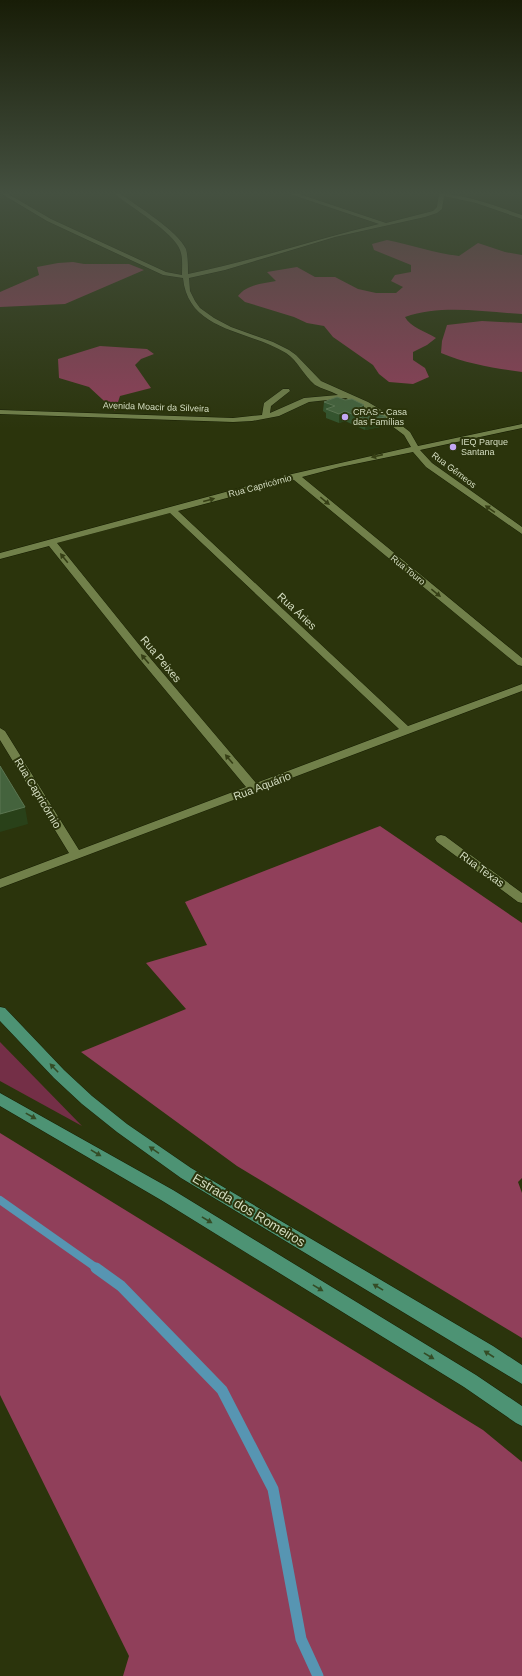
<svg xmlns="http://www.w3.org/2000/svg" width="522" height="1676" font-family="Arial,sans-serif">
	<rect width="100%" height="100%" fill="#2b340c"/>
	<!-- green -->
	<path fill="#742f47" d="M0 1042 82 1126 0 1081Z"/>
	<!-- forest -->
	<path fill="#903f5a" d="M387 240C412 245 434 253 459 256L478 243 505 252 522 255V314C484 312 442 304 405 317 410 327 425 331 436 338L427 345 413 352V360L425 368 429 377 413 384 389 382 379 374 373 365 333 337 324 326 307 323 294 317 245 302 238 296C247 284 262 284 276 281L267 272 297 267 315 277H335L358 289 376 293H396L403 287 391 281 395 275 411 272V265L374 250 372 244Z
		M73 262 84 264H129L144 270 65 304 0 307V292L39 275 37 267 58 263Z
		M482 321 522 323V372C494 368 467 364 441 353L442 341 447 325Z
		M100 346 147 349 154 354 141 359 135 365 151 388 120 396 115 411 89 387 59 378 58 359Z
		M380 826 522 923V1178L518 1182 522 1193V1338L237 1166 81 1052 186 1009 146 963 207 945 185 902Z
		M0 1133 483 1430 522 1462V1676H123L129 1656 0 1395Z"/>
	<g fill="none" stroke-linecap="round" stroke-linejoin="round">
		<!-- stream-far1 -->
		<path stroke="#5795b2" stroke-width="8" d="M0 1200 98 1269"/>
		<!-- stream -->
		<path stroke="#5795b2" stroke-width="11" d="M96 1268 121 1286 222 1390 273 1489 301 1639 318 1676"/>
		<defs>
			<path id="minor" d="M2 194H8L51 219 166 272 182 275C182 267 183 257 180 250 174 232 130 207 115 194H121C138 207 177 230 186 249 188 256 188 267 188 274 253 261 315 239 379 224L290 194H299L386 223 433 211 437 207 439 194C467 194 495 206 522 215V219L476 203 444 196 442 209 437 213 425 217 335 237 225 270 189 278 190 291 195 301 200 308 214 318 231 327 273 342 289 350 296 355 321 381 368 402 383 411 410 432 418 446 522 424V428L420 450 432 463 522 527V534L426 467 413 452 340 467 302 477 522 658V666L518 665 294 480 178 511 408 726 522 684V691L0 888V879L69 853 0 740V728L5 731 79 850 246 787 137 656 49 546 0 559V553L292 474 411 447 404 435 377 415 346 398 309 402 279 416 252 421 233 422 0 414V410L233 418 262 415 264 403 283 389H289L290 391 271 406 270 413 304 398 338 395C331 391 322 389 315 385 304 376 298 361 286 353 250 330 188 332 183 278L163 275 47 221ZM170 513 399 729 256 783 145 652 57 543Z
				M441 835 445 836 522 893V903L518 902 437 842 435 839 437 836Z"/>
			<path id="major" d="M0 1007 5 1008 64 1070 92 1096 127 1124 191 1168 493 1346 522 1365V1384L181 1178 117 1132 82 1104 54 1078 0 1021Z
				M0 1093 173 1190 476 1375 522 1406V1426L516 1423 464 1387 161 1200 0 1106Z"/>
		</defs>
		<!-- minor casing -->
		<use href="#minor" stroke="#151b01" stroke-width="1"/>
		<!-- major casing -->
		<use href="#major" stroke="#151b01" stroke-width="1"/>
		<!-- minor -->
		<use href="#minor" fill="#71804a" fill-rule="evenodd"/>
		<!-- major -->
		<use href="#major" fill="#4d9374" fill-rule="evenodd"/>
	</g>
	<!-- wall -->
	<path fill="#33542d" d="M345 400 386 417 385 426 365 430 345 421 339 423 326 418V413L323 411 324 402Z"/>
	<!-- shaded-wall -->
	<path fill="#294119" d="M364 405V414L360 407Z
		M345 411V421L339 423V414Z
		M386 417 385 426 365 430 366 420Z
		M25 807 28 824 0 832V814Z"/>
	<!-- building -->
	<path fill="#44633d" stroke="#5b7652" d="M337 397 345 400 352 399 364 405 360 407 386 417 366 420 345 411 339 414 326 409 335 406 324 402Z
		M0 766 25 807 0 814Z"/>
	<!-- one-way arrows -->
	<defs><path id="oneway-solid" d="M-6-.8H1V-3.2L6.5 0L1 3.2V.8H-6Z"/></defs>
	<g fill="#363f15">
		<use href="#oneway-solid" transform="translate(377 456) rotate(167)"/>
		<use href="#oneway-solid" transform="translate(209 500) rotate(-15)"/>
		<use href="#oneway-solid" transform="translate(325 501) rotate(39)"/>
		<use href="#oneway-solid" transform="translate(490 509) rotate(-145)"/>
		<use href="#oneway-solid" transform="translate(64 558) rotate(-129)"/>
		<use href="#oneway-solid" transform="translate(436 593) rotate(39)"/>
		<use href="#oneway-solid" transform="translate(145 659) rotate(-130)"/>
		<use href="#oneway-solid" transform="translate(229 759) rotate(-130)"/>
	</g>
	<g fill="#344c26">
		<use href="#oneway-solid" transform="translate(54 1068) rotate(-134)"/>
		<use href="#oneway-solid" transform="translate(31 1116) rotate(29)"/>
		<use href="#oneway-solid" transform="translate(154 1150) rotate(-146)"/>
		<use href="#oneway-solid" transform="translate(96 1153) rotate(31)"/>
		<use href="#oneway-solid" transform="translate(207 1220) rotate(31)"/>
		<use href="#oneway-solid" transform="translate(378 1287) rotate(-149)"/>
		<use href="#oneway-solid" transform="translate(318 1288) rotate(31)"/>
		<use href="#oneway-solid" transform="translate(489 1354) rotate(-147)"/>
		<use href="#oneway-solid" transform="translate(429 1356) rotate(31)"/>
	</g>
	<!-- sky -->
	<linearGradient id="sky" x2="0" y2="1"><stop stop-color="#181d07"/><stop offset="0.45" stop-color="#445040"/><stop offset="1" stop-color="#445040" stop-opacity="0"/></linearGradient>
	<rect width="522" height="429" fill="url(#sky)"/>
	<!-- markers -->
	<g fill="#c3a7f2" stroke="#2b340c" stroke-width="1.5">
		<circle cx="345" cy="417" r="4"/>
		<circle cx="453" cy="447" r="4"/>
	</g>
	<g text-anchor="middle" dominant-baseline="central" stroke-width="4" stroke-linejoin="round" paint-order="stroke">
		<!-- far-street labels -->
		<g font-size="9" fill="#d4ddc1" stroke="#2b340c">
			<text transform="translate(156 407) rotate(2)">Avenida Moacir da Silveira</text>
			<text transform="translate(454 470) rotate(37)">Rua Gêmeos</text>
			<text transform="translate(260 486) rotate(-15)">Rua Capricórnio</text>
			<text transform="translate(408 570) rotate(39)">Rua Touro</text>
		</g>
		<!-- far-poi labels -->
		<g font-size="9" fill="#d4ddc1" stroke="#2b340c" text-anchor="start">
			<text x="353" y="412">CRAS - Casa<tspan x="353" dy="10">das Famílias</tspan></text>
			<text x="461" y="442">IEQ Parque<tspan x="461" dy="10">Santana</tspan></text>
		</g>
		<!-- street labels -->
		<g font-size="11" fill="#d4ddc1" stroke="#2b340c">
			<text transform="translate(297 611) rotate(43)">Rua Áries</text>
			<text transform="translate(161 659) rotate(50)">Rua Peixes</text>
			<text transform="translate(262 786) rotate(-21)">Rua Aquário</text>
			<text transform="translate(38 793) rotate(59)">Rua Capricórnio</text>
			<text transform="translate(482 869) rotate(36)">Rua Texas</text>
		</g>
		<!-- near-street labels -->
		<g font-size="13" fill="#d4ddc1" stroke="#2b340c">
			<text transform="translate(249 1210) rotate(31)">Estrada dos Romeiros</text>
		</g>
	</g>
</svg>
